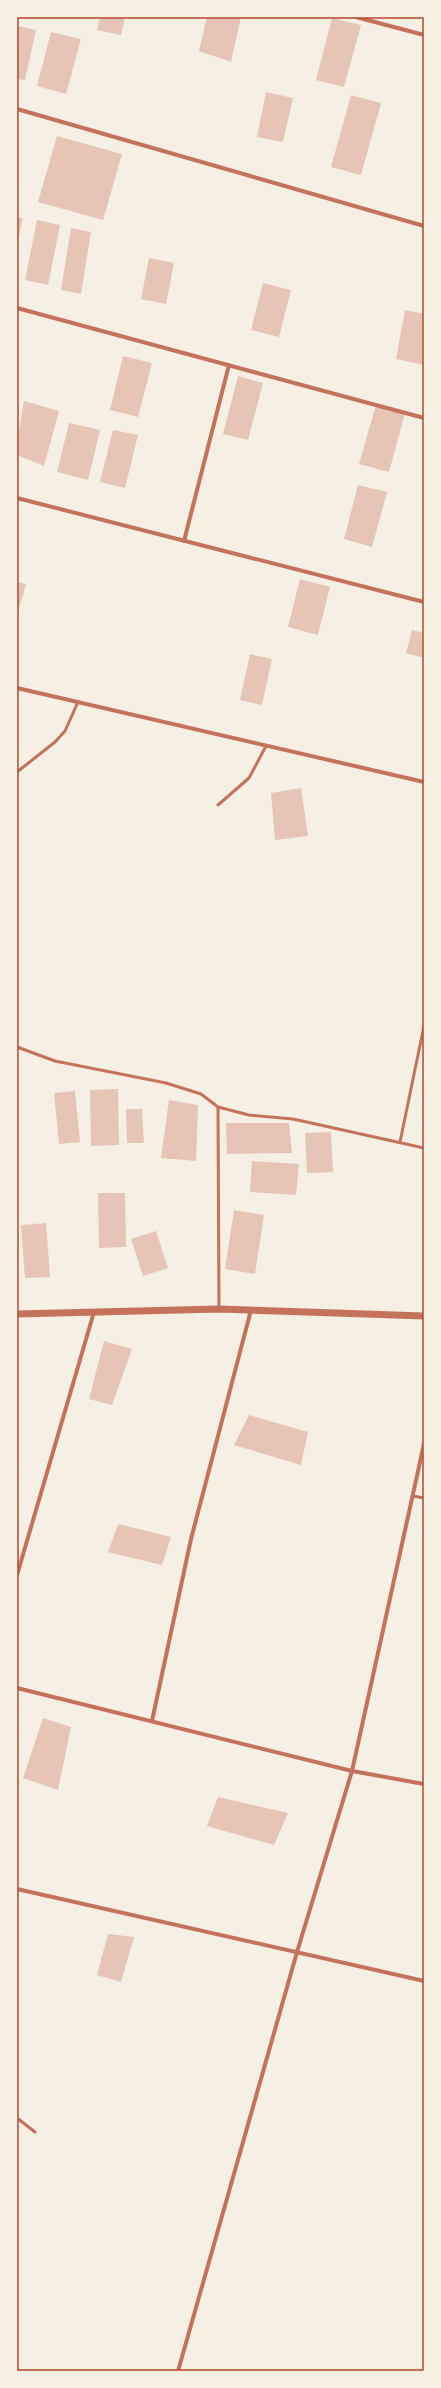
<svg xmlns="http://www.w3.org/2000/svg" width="441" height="2388" font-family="'Golos Text',sans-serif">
	<rect width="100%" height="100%" fill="#f6efe4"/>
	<!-- building -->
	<path fill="#e6c5b7" d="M100 17H125L121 35 97 30Z
		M207 17H241L231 62 199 51Z
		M332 18 361 25 344 87 316 80Z
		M17 26 36 30 25 80 17 79Z
		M51 32 81 39 66 94 37 86Z
		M266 92 293 98 283 142 257 137Z
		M351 95 381 103 361 175 331 167Z
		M57 136 122 154 103 220 38 202Z
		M17 217 23 218 18 240H17Z
		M37 220 60 225 48 285 25 280Z
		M71 228 91 232 81 294 61 290Z
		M149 258 174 263 166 304 141 299Z
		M263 283 291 290 279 337 251 330Z
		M405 310 424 314V365L396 359Z
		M123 356 152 363 138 417 110 410Z
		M238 376 263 383 248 440 223 434Z
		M24 401 59 411 44 466 17 455V442Z
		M376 405 405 413 389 472 359 464Z
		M69 423 100 430 88 480 57 472Z
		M113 430 138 435 125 488 100 482Z
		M358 485 387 492 372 547 344 539Z
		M300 579 330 587 318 635 288 627Z
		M17 582 26 584 17 616Z
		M412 630 424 633V658L406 653Z
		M250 654 272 659 262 705 240 700Z
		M301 788 308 836 275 840 271 793Z
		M118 1089 119 1145 91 1146 90 1090Z
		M75 1091 80 1142 59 1144 54 1093Z
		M169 1100 198 1105 196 1161 161 1158Z
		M126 1109H142L144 1143H127Z
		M226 1123H289L292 1153 227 1154Z
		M331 1132 333 1172 307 1173 305 1133Z
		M252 1161 299 1164 296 1195 250 1192Z
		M98 1193H125L126 1247 99 1248Z
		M234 1210 264 1215 255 1274 225 1269Z
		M46 1223 50 1277 25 1278 21 1225Z
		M156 1231 168 1268 143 1276 131 1239Z
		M104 1341 132 1349 112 1405 89 1399Z
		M249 1415 308 1432 301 1465 234 1445Z
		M118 1524 171 1537 162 1565 108 1552Z
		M43 1718 71 1727 58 1790 23 1778Z
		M218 1797 288 1813 274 1845 207 1826Z
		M108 1934 134 1937 121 1982 97 1975Z"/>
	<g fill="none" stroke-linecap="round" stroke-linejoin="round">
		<!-- service -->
		<path stroke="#c5725c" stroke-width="3" d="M17 772 55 742 65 731 78 702
			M218 805 249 778 266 746
			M17 1047 55 1061 166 1083 201 1094 218 1107 249 1115 293 1119 424 1148
			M218 1107 219 1309
			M400 1142 424 1026
			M413 1496 424 1498
			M17 2118 35 2132"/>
		<!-- minor -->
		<path stroke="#c5725c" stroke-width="4" d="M356 17 424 35
			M17 109 424 226
			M17 308 424 418
			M17 498 424 602
			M184 541 229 365
			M17 688 424 782
			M17 1575 94 1312
			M17 1688 352 1771 424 1784
			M152 1721 191 1539 251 1310
			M17 1889 424 1981
			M178 2371 297 1952 352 1771 424 1444"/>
		<!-- tertiary -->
		<path stroke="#c5725c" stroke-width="7" d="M17 1314 219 1309 424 1316"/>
	</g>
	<!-- border -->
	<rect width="441" height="2388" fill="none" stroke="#f6efe4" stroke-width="36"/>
	<rect x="18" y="18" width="405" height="2352" fill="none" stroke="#b5482f" stroke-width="1.5"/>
</svg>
